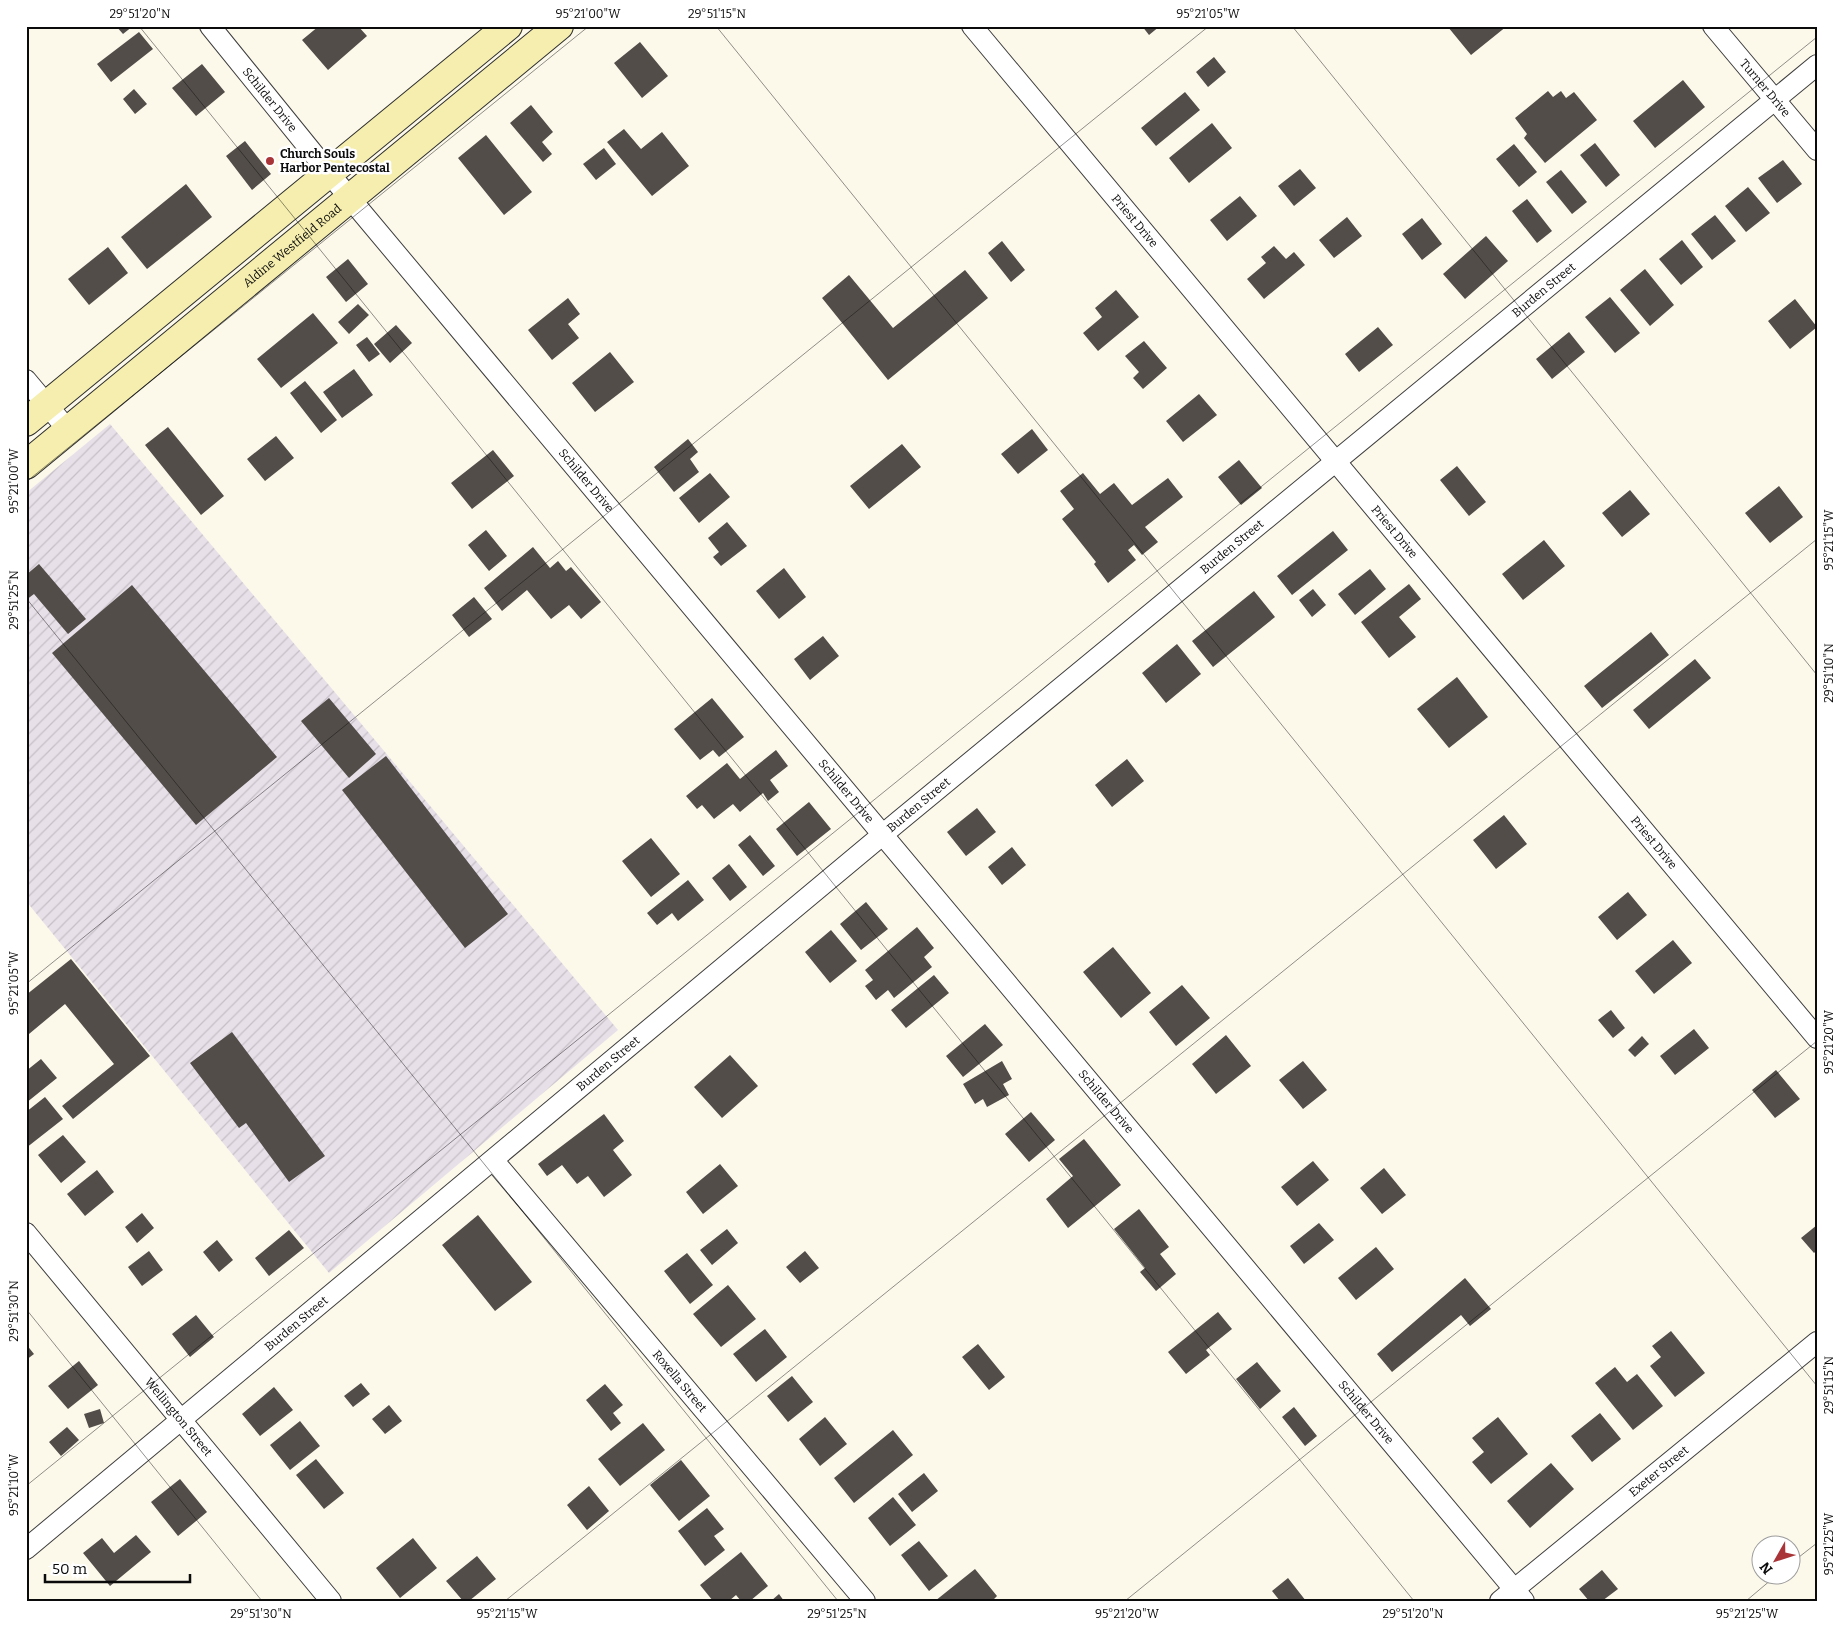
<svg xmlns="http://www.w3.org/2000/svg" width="1843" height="1627" font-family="Bitter,serif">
	<defs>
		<pattern id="industrial-furrows" width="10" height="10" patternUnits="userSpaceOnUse" patternTransform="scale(1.25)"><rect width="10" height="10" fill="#e8e0e9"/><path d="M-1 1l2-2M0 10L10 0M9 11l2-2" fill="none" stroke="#c6bfc6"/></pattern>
	</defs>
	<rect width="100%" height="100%" fill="#fcf9eb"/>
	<!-- industrial -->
	<path fill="url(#industrial-furrows)" d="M110 424 618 1030 329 1273 26 901V493Z"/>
	<!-- building -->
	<path fill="#524d49" d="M116 26H133L123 34Z
		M319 26H358L367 36 328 70 302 40Z
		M1142 26H1160L1149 35Z
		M1450 26H1507L1471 55 1448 27Z
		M139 32 153 49 111 82 97 64Z
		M640 42 668 76 642 98 614 63Z
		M1214 57 1226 72 1208 87 1196 72Z
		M202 64 225 92 196 116 172 88Z
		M1683 80 1705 107 1655 148 1633 121Z
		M134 89 147 104 135 114 123 99Z
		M1548 91 1553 97 1561 91 1566 98 1574 92 1597 120 1545 163 1524 138 1527 134 1515 118Z
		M1185 92 1200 110 1156 146 1141 128Z
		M531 105 553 132 542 142 552 154 543 162 510 123Z
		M1212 123 1232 148 1189 183 1169 158Z
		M624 129 641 149 662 132 689 166 652 196 607 142Z
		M486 135 532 192 504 215 458 158Z
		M245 141 271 174 252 190 226 156Z
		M1595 143 1620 175 1606 187 1580 155Z
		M1514 144 1537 172 1519 187 1496 159Z
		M604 148 616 164 596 180 583 164Z
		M1783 160 1802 184 1777 203 1758 178Z
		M1300 169 1316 188 1294 206 1278 186Z
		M1561 170 1587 202 1572 214 1546 182Z
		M186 184 212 217 147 269 121 237Z
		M1748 187 1770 213 1746 232 1725 206Z
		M1240 196 1257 216 1227 241 1210 220Z
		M1527 199 1552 231 1537 243 1512 211Z
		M1715 215 1736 241 1712 260 1691 234Z
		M1347 217 1362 236 1334 258 1319 240Z
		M1422 218 1442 244 1422 260 1402 234Z
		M1486 236 1508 261 1465 299 1443 274Z
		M1682 240 1703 267 1681 285 1659 259Z
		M1002 241 1025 270 1011 282 988 253Z
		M1274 246 1286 259 1294 252 1305 265 1264 299 1247 279 1266 263 1261 257Z
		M108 247 128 273 89 305 68 279Z
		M348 259 368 284 346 302 326 277Z
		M1645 269 1674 305 1650 326 1620 290Z
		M965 270 988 298 888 380 822 298 849 275 893 328Z
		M1116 290 1139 317 1098 351 1083 333 1102 317 1095 308Z
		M1610 297 1640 333 1615 353 1585 317Z
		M568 298 580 314 568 324 579 338 552 360 528 330Z
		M1795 299 1817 327 1790 349 1768 321Z
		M358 304 369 315 349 334 338 322Z
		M313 313 338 343 281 388 257 359Z
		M396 325 412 343 390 363 374 344Z
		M1378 327 1393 345 1359 372 1345 354Z
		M1569 332 1585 352 1552 379 1536 359Z
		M367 337 380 354 369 362 356 345Z
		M1144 341 1167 368 1143 389 1133 378 1139 372 1125 356Z
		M610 352 634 382 595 412 572 383Z
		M354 369 373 395 342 418 323 392Z
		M305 381 337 420 321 433 290 393Z
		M1199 394 1217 415 1183 442 1166 421Z
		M168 427 224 496 201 515 145 445Z
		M1032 429 1048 450 1018 474 1001 454Z
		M276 436 294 458 265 481 247 459Z
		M688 439 698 452 690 459 699 472 674 492 654 467Z
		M902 444 921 467 869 509 850 486Z
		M493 450 514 476 472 509 451 483Z
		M1239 460 1262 488 1241 505 1218 477Z
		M1457 466 1486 502 1469 516 1440 480Z
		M710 473 730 497 699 523 679 498Z
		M1083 473 1100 494 1114 483 1132 505 1168 478 1183 497 1145 527 1158 542 1142 555 1134 545 1128 550 1136 560 1108 583 1094 564 1096 562 1062 519 1074 509 1060 491Z
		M1779 486 1803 517 1770 543 1745 513Z
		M1630 490 1650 514 1622 537 1602 513Z
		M727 522 747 546 721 566 713 557 719 552 708 538Z
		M486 530 507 556 489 571 468 545Z
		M1333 531 1348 550 1292 595 1277 576Z
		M1544 540 1565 566 1523 600 1502 574Z
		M533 547 550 568 558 561 566 571 571 567 601 602 581 619 569 605 551 619 527 590 502 611 484 588Z
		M39 564 86 619 68 634 34 594 26 600V575Z
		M784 568 806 597 779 619 756 591Z
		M1370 569 1386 589 1355 615 1338 594Z
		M1409 584 1421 599 1399 617 1416 637 1389 658 1361 622Z
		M132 585 277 757 196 825 52 653Z
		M1313 589 1326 605 1312 617 1299 600Z
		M1254 591 1275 617 1213 667 1192 641Z
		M474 597 492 619 469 637 452 615Z
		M1651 632 1669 655 1602 708 1584 686Z
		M823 636 839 656 810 680 794 659Z
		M1177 644 1201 674 1166 703 1142 673Z
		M1695 659 1711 678 1649 729 1633 710Z
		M1457 677 1488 717 1449 748 1417 709Z
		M329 698 376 754 349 778 301 721Z
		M712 698 744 737 719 757 713 750 700 760 674 729Z
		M776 750 788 766 770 780 779 792 768 801 763 793 740 812 733 804 714 819 702 805 697 809 686 796 727 763 740 779Z
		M386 756 508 914 465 948 342 790Z
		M1127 759 1144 781 1112 807 1095 785Z
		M809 802 831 829 797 856 776 829Z
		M977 808 996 832 966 856 947 832Z
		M1504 815 1527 844 1496 869 1473 840Z
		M750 835 775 866 763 876 738 845Z
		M651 838 680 874 651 897 622 861Z
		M1012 847 1026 865 1002 885 988 867Z
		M729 864 747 887 730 901 712 878Z
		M688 880 704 900 678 921 672 913 657 925 647 913Z
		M1628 892 1647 915 1617 940 1598 917Z
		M866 902 888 929 861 950 840 924Z
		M917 927 934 948 924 957 932 967 894 998 888 990 876 1000 865 986 873 980 865 970Z
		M831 930 857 961 830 983 805 952Z
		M1673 940 1692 963 1654 994 1635 971Z
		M1113 947 1151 993 1121 1018 1083 972Z
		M71 959 150 1056 73 1119 62 1106 114 1064 65 1004 29 1034 26 1030V995Z
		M934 975 949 993 906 1028 891 1010Z
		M1182 985 1210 1018 1176 1046 1149 1012Z
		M1611 1010 1625 1028 1613 1038 1598 1020Z
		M985 1024 1003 1045 963 1077 946 1056Z
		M1694 1029 1709 1048 1675 1075 1660 1056Z
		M232 1032 325 1156 289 1182 246 1123 239 1128 190 1063Z
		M1226 1035 1251 1066 1216 1094 1192 1064Z
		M1642 1036 1649 1044 1635 1057 1628 1050Z
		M730 1055 758 1086 722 1118 694 1087Z
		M41 1059 57 1078 26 1103V1071Z
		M1002 1061 1012 1079 1003 1084 1009 1095 987 1107 983 1099 975 1104 963 1084Z
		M1303 1061 1327 1090 1303 1109 1279 1080Z
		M1776 1070 1800 1099 1775 1118 1752 1090Z
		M45 1097 63 1119 26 1148V1112Z
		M1031 1112 1055 1140 1029 1162 1005 1134Z
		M604 1114 624 1141 613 1150 632 1175 604 1197 588 1176 577 1184 562 1165 547 1176 538 1164Z
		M63 1135 86 1162 61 1183 38 1155Z
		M1084 1139 1121 1185 1068 1228 1046 1199 1073 1176 1059 1159Z
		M1313 1161 1329 1180 1297 1206 1281 1187Z
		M720 1164 738 1186 703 1214 686 1192Z
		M1384 1168 1406 1195 1382 1214 1360 1188Z
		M97 1170 114 1192 85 1216 67 1194Z
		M1139 1209 1169 1247 1160 1254 1176 1274 1156 1291 1140 1272 1145 1268 1114 1229Z
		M142 1213 154 1228 137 1243 125 1227Z
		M478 1215 532 1282 495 1311 442 1245Z
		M1319 1223 1334 1240 1304 1264 1290 1246Z
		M1817 1225V1250L1814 1253 1801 1238Z
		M727 1229 738 1243 712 1265 700 1250Z
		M289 1230 304 1248 269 1276 255 1258Z
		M217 1240 233 1260 219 1272 203 1252Z
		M1376 1247 1394 1269 1356 1300 1338 1278Z
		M149 1251 163 1270 142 1286 128 1267Z
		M805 1251 819 1268 800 1283 786 1267Z
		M687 1253 713 1285 690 1304 664 1271Z
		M1465 1278 1491 1309 1470 1326 1461 1315 1392 1372 1377 1354Z
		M728 1285 756 1319 721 1347 693 1314Z
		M1218 1312 1232 1329 1206 1350 1210 1355 1186 1374 1168 1352Z
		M196 1315 214 1337 190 1357 172 1334Z
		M765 1329 787 1357 756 1382 733 1354Z
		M1671 1331 1705 1373 1675 1397 1650 1366 1661 1357 1652 1346Z
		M26 1344 34 1354 26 1360Z
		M978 1344 1005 1377 989 1390 962 1357Z
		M79 1361 98 1385 68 1409 48 1386Z
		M1257 1362 1281 1391 1260 1409 1236 1379Z
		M1615 1367 1627 1382 1637 1374 1663 1406 1633 1430 1595 1383Z
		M792 1376 813 1402 788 1422 767 1396Z
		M361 1383 370 1394 353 1407 344 1396Z
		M605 1384 623 1405 613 1413 621 1423 611 1431 586 1400Z
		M274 1387 293 1410 260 1436 242 1414Z
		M389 1405 402 1421 385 1434 372 1419Z
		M1294 1407 1317 1436 1305 1446 1282 1417Z
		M100 1409 104 1423 89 1428 84 1414Z
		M1600 1413 1621 1439 1592 1462 1571 1436Z
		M825 1417 847 1444 820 1466 799 1439Z
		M1498 1417 1528 1454 1491 1484 1472 1462 1484 1452 1472 1438Z
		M300 1421 320 1446 290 1470 270 1445Z
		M643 1423 665 1450 620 1486 598 1459Z
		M67 1427 79 1440 61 1456 49 1442Z
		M893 1430 913 1455 854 1503 834 1478Z
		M316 1459 344 1493 324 1509 296 1475Z
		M681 1460 710 1496 679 1521 650 1485Z
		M1551 1463 1574 1489 1530 1528 1507 1501Z
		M924 1473 938 1491 912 1512 898 1494Z
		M180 1479 207 1512 178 1536 151 1502Z
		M589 1486 609 1511 587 1530 567 1505Z
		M893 1497 916 1525 890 1546 868 1518Z
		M707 1508 724 1529 714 1536 725 1550 705 1566 678 1531Z
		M136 1535 151 1552 110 1586 83 1553 102 1538 114 1553Z
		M413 1538 437 1568 400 1598 376 1568Z
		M919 1541 948 1576 929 1591 901 1555Z
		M741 1552 768 1586 750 1601H741L736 1595 729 1601H713L700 1585Z
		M477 1556 496 1579 469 1601H463L446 1581Z
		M975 1569 997 1596 992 1601H935Z
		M1602 1570 1618 1589 1602 1601H1589L1579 1589Z
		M1288 1578 1306 1601H1280L1272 1591Z
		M779 1594 784 1601H771Z"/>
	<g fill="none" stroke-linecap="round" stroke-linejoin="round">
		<defs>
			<g id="minor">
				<path id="s1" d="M210 26 338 184 1524 1601"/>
				<path id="s2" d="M972 26 1817 1038"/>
				<path id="s3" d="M1713 26 1817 150"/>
				<path d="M26 380 68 430"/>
				<path id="s4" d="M494 1161 865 1601"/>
				<path id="s5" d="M26 1233 331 1601"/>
				<path id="s6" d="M26 1549 899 821 1817 65"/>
				<path id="s7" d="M1500 1601 1817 1342"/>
			</g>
			<g id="secondary">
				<path d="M26 422 508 26"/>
				<path id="s8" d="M26 465 559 26"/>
			</g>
		</defs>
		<!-- minor casing -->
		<use href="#minor" stroke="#3e3e3e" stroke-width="22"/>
		<!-- secondary casing -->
		<use href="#secondary" stroke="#2d2d2d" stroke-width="30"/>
		<!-- minor -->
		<use href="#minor" stroke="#fff" stroke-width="20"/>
		<!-- secondary -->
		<use href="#secondary" stroke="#f5eeae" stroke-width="28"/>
	</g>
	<!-- ticks -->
	<path fill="none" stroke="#0b0b0b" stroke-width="1" stroke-opacity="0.45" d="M139 26 1414 1601M716 26 1817 1386M1292 26 1817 675M26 482 589 26M26 598 838 1601M26 984 1209 26M26 1309 262 1601M26 1486 1817 37M1790 1564 1817 1543M505 1601 1817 539M1125 1601 1817 1041M1746 1601 1778 1574"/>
	<!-- markers -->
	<circle fill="#a93538" stroke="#fff" stroke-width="2" cx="270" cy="161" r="5"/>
	<g text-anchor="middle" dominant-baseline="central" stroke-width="5" stroke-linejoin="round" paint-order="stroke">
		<!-- street labels -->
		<g font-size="12" fill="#0b0b0b" stroke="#fff">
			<text stroke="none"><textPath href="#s3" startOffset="81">Turner Drive</textPath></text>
			<text stroke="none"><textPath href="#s1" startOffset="95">Schilder Drive</textPath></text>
			<text stroke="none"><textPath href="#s2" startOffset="254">Priest Drive</textPath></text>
			<text stroke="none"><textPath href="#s8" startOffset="345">Aldine Westfield Road</textPath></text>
			<text stroke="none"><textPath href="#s6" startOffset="1972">Burden Street</textPath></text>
			<text stroke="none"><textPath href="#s1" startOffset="590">Schilder Drive</textPath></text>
			<text stroke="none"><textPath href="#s2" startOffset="659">Priest Drive</textPath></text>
			<text stroke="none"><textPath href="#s6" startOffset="1568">Burden Street</textPath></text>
			<text stroke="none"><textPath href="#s1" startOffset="995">Schilder Drive</textPath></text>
			<text stroke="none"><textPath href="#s6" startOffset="1162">Burden Street</textPath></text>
			<text stroke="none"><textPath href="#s2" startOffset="1064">Priest Drive</textPath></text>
			<text stroke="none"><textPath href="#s6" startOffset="758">Burden Street</textPath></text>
			<text stroke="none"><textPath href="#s1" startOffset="1400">Schilder Drive</textPath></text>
			<text stroke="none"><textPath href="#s6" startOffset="352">Burden Street</textPath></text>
			<text stroke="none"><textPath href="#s4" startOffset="288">Roxella Street</textPath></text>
			<text stroke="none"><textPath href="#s1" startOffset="1805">Schilder Drive</textPath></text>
			<text stroke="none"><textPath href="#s5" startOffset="239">Wellington Street</textPath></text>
			<text stroke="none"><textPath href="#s7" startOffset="205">Exeter Street</textPath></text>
		</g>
		<!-- poi labels -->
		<g font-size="12" font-weight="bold" fill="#0b0b0b" stroke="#fff" text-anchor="start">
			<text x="280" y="154">Church Souls<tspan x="280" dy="14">Harbor Pentecostal</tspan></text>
		</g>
	</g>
	<!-- border -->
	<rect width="1843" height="1627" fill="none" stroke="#ffffff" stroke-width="55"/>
	<!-- north arrow -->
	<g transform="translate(1776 1560) rotate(231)"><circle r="24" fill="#ffffff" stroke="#9d9d9d"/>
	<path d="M0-4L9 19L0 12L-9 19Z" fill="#a93538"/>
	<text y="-8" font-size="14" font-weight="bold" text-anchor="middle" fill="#0b0b0b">N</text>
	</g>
	<!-- scale -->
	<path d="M45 1574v8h145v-8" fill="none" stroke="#0b0b0b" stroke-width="2.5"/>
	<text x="52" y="1574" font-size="15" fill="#0b0b0b" stroke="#ffffff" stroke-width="4" paint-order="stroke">50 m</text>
	<rect x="28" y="28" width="1788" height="1572" fill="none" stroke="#0b0b0b" stroke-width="2"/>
	<g font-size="12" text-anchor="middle" fill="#0b0b0b">
		<text x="140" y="18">29°51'20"N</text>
		<text x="588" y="18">95°21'00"W</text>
		<text x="717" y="18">29°51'15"N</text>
		<text x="1208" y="18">95°21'05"W</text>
		<text transform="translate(14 481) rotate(-90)" y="4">95°21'00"W</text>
		<text transform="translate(1829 540) rotate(-90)" y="4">95°21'15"W</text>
		<text transform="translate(14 600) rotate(-90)" y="4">29°51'25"N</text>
		<text transform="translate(1829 673) rotate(-90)" y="4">29°51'10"N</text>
		<text transform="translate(14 983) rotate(-90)" y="4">95°21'05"W</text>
		<text transform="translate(1829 1042) rotate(-90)" y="4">95°21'20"W</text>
		<text transform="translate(14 1311) rotate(-90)" y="4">29°51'30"N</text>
		<text transform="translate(1829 1385) rotate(-90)" y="4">29°51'15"N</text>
		<text transform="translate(14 1485) rotate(-90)" y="4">95°21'10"W</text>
		<text transform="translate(1829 1544) rotate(-90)" y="4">95°21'25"W</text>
		<text x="261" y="1618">29°51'30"N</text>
		<text x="507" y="1618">95°21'15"W</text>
		<text x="837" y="1618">29°51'25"N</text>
		<text x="1127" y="1618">95°21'20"W</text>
		<text x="1413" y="1618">29°51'20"N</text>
		<text x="1747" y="1618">95°21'25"W</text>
	</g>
</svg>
